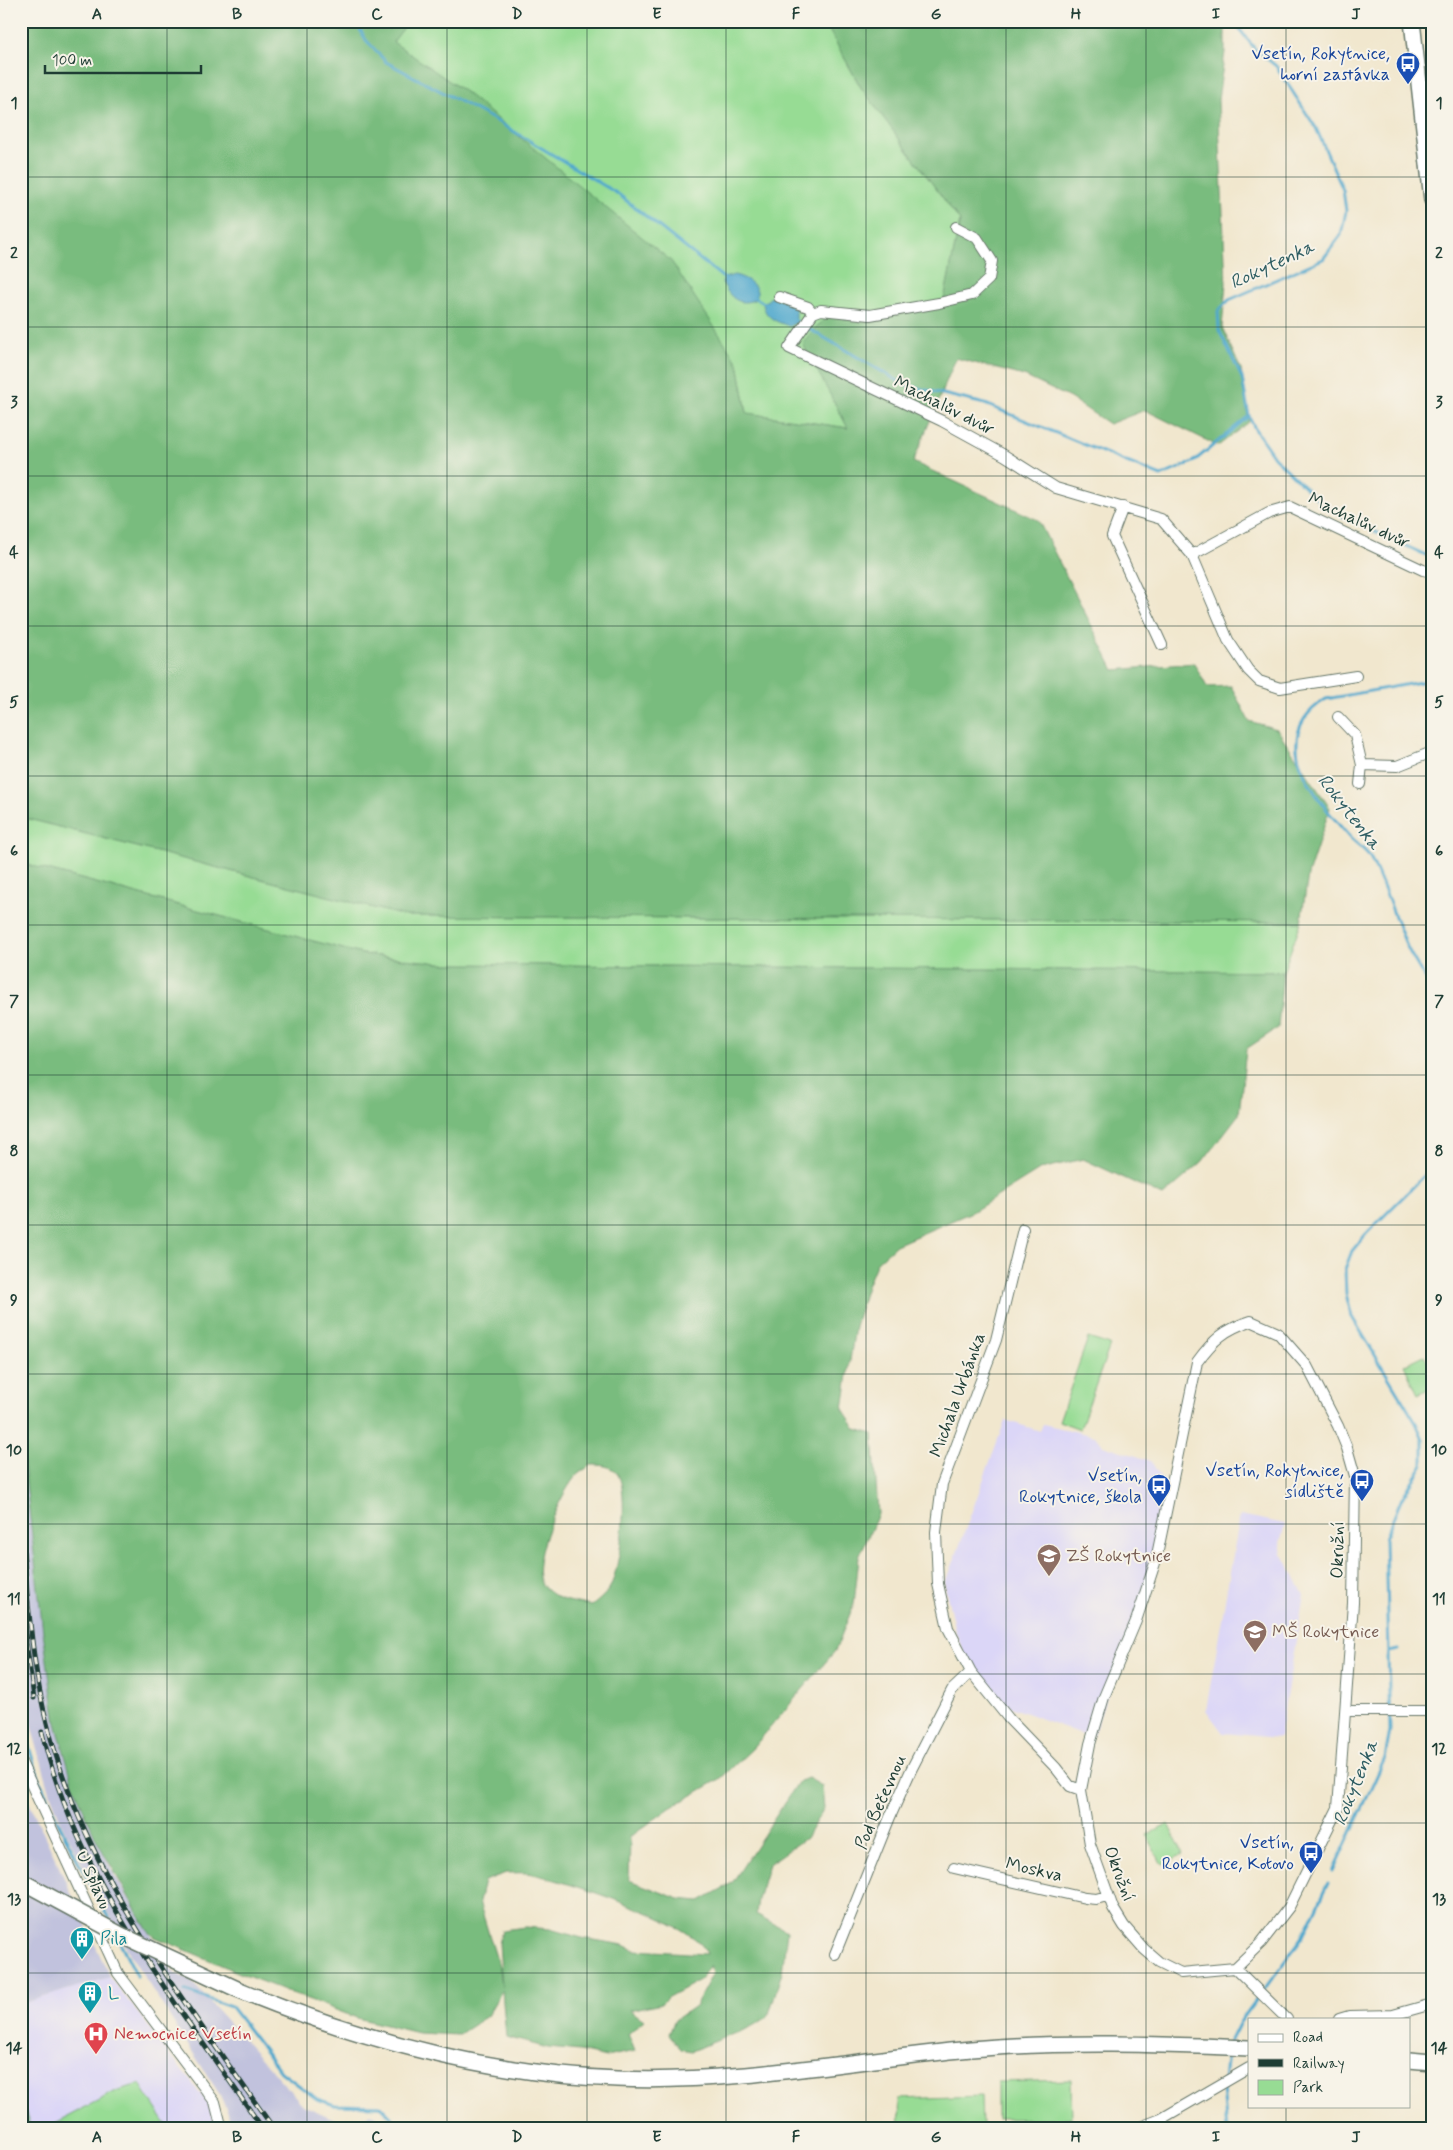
<svg xmlns="http://www.w3.org/2000/svg" width="1453" height="2150" font-family="Mynerve,sans-serif">
	<rect width="100%" height="100%" fill="#f7f3e8"/>
	<filter id="ink" filterUnits="userSpaceOnUse"><feTurbulence type="fractalNoise" baseFrequency=".02" numOctaves="2"/><feDisplacementMap in="SourceGraphic" scale="10" xChannelSelector="R" yChannelSelector="G"/><feConvolveMatrix kernelMatrix="1 2 1 2 8 2 1 2 1" color-interpolation-filters="sRGB"/></filter>
	<filter id="wash" filterUnits="userSpaceOnUse"><feTurbulence type="fractalNoise" baseFrequency=".0096" numOctaves="4" result="noise"/><feDisplacementMap in="SourceGraphic" scale="20" xChannelSelector="R" yChannelSelector="G"/><feGaussianBlur stdDeviation="1.12" result="paint"/><feColorMatrix in="noise" values="0 0 0 0 0 0 0 0 0 0 0 0 0 0 0 0 0 1.4 0 .05"/><feComposite in="paint" operator="in"/></filter>
	<g filter="url(#wash)">
		<rect width="100%" height="100%" fill="#f1e7ce"/>
		<!-- built -->
		<path fill="#dbd6f7" d="M1005 1420 1040 1431 1043 1424 1095 1436 1103 1445 1151 1461 1162 1480 1172 1484 1156 1560 1092 1738 1003 1704 971 1672 955 1631 944 1582 950 1572Z
			M1240 1515 1285 1524 1280 1543 1282 1553 1304 1595 1279 1738 1223 1733 1206 1710Z
			M110 1977 210 2106 216 2129H21V2004Z"/>
		<!-- industrial -->
		<path fill="#c1c2dd" d="M21 1439 43 1632 56 1723 74 1787 87 1819 112 1871 174 1973 190 1980 303 2105 350 2126 371 2113 396 2129H235L220 2095 131 1956 64 1829 51 1795 32 1729 21 1656Z
			M21 1785 110 1977 21 2004Z"/>
		<!-- green -->
		<path fill="#97dc94" stroke="#5b8c64" d="M409 21H824L860 86 960 221 943 305 804 344 848 428 747 413 738 363 392 41Z
			M21 817 405 916 1301 922 1283 972 447 964 362 954 21 863Z
			M1088 1338 1110 1345 1080 1429 1059 1421Z
			M1424 1355 1432 1371V1387L1418 1394 1404 1365Z
			M1168 1824 1183 1854 1162 1865 1147 1835Z
			M1071 2080 1072 2118 997 2119V2082Z
			M140 2084 169 2129H44L118 2090Z
			M981 2096 982 2128 900 2129 899 2099Z
			M25 2111 31 2129H21V2112Z"/>
		<!-- forest -->
		<path fill="#79bc7e" stroke="#4c7c59" fill-rule="evenodd" d="M21 21H409L393 42 465 92 671 261 738 363 747 413 848 428 803 344 814 329 829 316 872 318 943 305 960 221 860 86 824 21H1225V52L1218 99 1226 284 1222 327 1241 370 1249 422 1218 446 1145 410 1109 424 1070 398 1024 376 956 358 913 462 1038 520 1114 670 1194 663 1207 687 1231 686 1249 721 1277 729 1330 808 1308 875 1301 922 405 916 21 817Z
			M21 863 362 954 447 964 1283 972 1278 1028 1246 1049 1239 1114 1202 1162 1163 1196 1083 1159 1041 1169 974 1211 896 1245 877 1262 867 1286 855 1326 843 1409 856 1429 873 1434 878 1514 859 1557 854 1604 835 1651 752 1749 720 1779 670 1808 630 1837 629 1880 679 1899 700 1901 732 1883 799 1781 808 1778 822 1786 824 1808 806 1838 769 1864 758 1899 756 1914 787 1931 782 1972 768 2017 749 2028 691 2051 681 2049 669 2034 675 2020 695 2006 713 1973 710 1965 700 1980 668 1997 662 2003 630 2010 644 2020 628 2034 635 2051 606 2057 580 2051 548 2048 506 2037 502 1990 487 2016 458 2035 418 2033 357 2018 247 1976 155 1937 148 1931 97 1841 74 1787 56 1723 43 1632 21 1439ZM591 1465C600 1465 609 1465 616 1472 631 1487 620 1572 609 1589 605 1595 598 1601 592 1606 575 1602 552 1601 541 1583 529 1562 562 1489 578 1474 582 1471 587 1468 591 1465ZM506 1873C515 1873 525 1872 533 1874 566 1882 698 1922 707 1954L635 1950 624 1945 582 1938 550 1929 526 1927 502 1930 499 1943 502 1987 500 1970 479 1902 484 1881Z"/>
		<!-- water -->
		<path fill="#50a8cd" stroke="#387280" d="M734 275C744 277 762 285 756 299 739 307 730 298 722 282L724 278Z
			M771 297 789 302 796 309V323L789 326C777 322 765 318 763 304Z"/>
		<g fill="none" stroke-linecap="round" stroke-linejoin="round">
			<!-- stream -->
			<path stroke="#50a8cd" stroke-width="3" d="M355 21 366 40 386 62 493 119 618 194 726 280
				M1233 21 1255 49 1276 66 1316 128 1343 190 1346 211 1341 235 1323 259 1229 300 1218 311 1219 330 1242 378 1249 416 1255 429 1274 457 1319 501 1344 517 1432 558
				M753 296 767 305
				M794 320 905 385 985 404 1161 476 1193 462 1249 416
				M1432 680 1326 699C1264 737 1315 797 1348 835 1355 843 1365 849 1370 857 1385 887 1395 919 1408 949 1415 963 1424 976 1432 989
				M1388 1652 1398 1650
				M21 1705C29 1782 76 1855 111 1923
				M1333 1872 1385 1758 1390 1731 1385 1538 1402 1498 1423 1464V1439L1416 1423 1352 1317 1346 1294 1345 1269 1352 1251 1366 1234 1425 1175 1432 1163
				M119 1940 137 1976
				M185 1991 231 2007 281 2072 317 2099 335 2105 380 2106 403 2129
				M1229 2044 1240 2022 1302 1938 1328 1883
				M562 2129C575 2121 591 2126 605 2129
				M1227 2129 1223 2090 1227 2052"/>
		</g>
	</g>
	<g filter="url(#ink)">
		<g fill="none" stroke-linecap="round" stroke-linejoin="round">
			<defs>
				<path id="street" d="M956 227 977 238 992 261 989 279 972 295 939 303 870 315 821 310 813 313 789 348 942 421 1004 455 1056 488 1161 519 1192 555 1269 513 1290 507 1423 570 1432 572
					M779 297 808 307 813 313
					M1123 507 1112 536 1162 645
					M1192 555 1228 640 1248 670 1259 681 1280 688 1356 676
					M1338 717 1355 735 1362 765 1397 766 1432 752
					M1360 784 1362 765
					M1023 1229 996 1340 942 1484 936 1532 938 1584 948 1628 971 1672 1009 1719 1056 1768 1070 1786 1081 1790
					M1251 1321 1278 1333 1307 1366 1338 1426 1347 1448 1355 1476 1353 1603 1338 1808 1289 1907 1261 1943 1235 1968 1181 1973 1159 1962 1144 1949 1124 1926 1113 1908 1090 1844 1081 1790 1090 1744 1104 1697 1136 1621 1156 1560 1197 1362C1213 1340 1225 1329 1251 1321Z
					M1345 1711H1432
					M21 1762 118 1973 215 2102 222 2129
					M954 1868 1085 1898 1096 1899 1107 1896
					M835 1954 890 1817 911 1770 952 1690 971 1672
					M1235 1968 1287 2019
					M1339 2019 1349 2016 1393 2015 1432 2004
					M1161 2119 1249 2068
					M1135 2129 1161 2119 1167 2129"/>
				<path id="primary" d="M1412 21 1432 200
					M237 1989C358 2039 485 2074 617 2079 736 2084 852 2060 971 2049 1064 2041 1156 2044 1249 2048
					M1409 2060 1432 2062"/>
			</defs>
			<!-- street casing -->
			<use href="#street" stroke="#68786a" stroke-width="12"/>
			<!-- primary casing -->
			<use href="#primary" stroke="#68786a" stroke-width="18"/>
			<!-- street -->
			<use href="#street" stroke="#fff" stroke-width="10"/>
			<!-- primary -->
			<use href="#primary" stroke="#fff" stroke-width="15"/>
			<defs>
				<path id="rail" d="M21 1532C28 1594 31 1663 47 1723 85 1876 185 2002 274 2129
					M21 1606 34 1698
					M42 1732C77 1881 178 2005 263 2129"/>
			</defs>
			<!-- rail casing -->
			<use href="#rail" stroke="#1f3d34" stroke-width="5"/>
			<!-- rail -->
			<use href="#rail" stroke="#f7f3e8" stroke-width="3" stroke-dasharray="9" stroke-linecap="butt"/>
			<defs>
				<path id="primary-bridge" d="M21 1881 121 1935 237 1989"/>
			</defs>
			<!-- primary-bridge casing -->
			<use href="#primary-bridge" stroke="#68786a" stroke-width="18" stroke-linecap="butt"/>
			<!-- primary-bridge -->
			<use href="#primary-bridge" stroke="#fff" stroke-width="15"/>
		</g>
	</g>
	<!-- grid -->
	<path fill="none" stroke="#1f3d34" stroke-width="1" stroke-opacity="0.55" d="M167 21V2129M307 21V2129M447 21V2129M587 21V2129M726 21V2129M866 21V2129M1006 21V2129M1146 21V2129M1286 21V2019M21 177H1432M21 327H1432M21 476H1432M21 626H1432M21 776H1432M21 925H1432M21 1075H1432M21 1225H1432M21 1374H1432M21 1524H1432M21 1674H1432M21 1823H1432M21 1973H1432M1286 2106V2129"/>
	<!-- icons -->
	<defs>
		<symbol id="bus-pin" viewBox="-11 -11 22 30"><path d="M0 17L-7.5 6A9.5 9.5 0 1 1 7.5 6Z" fill="#1a4fb4" stroke="#f7f3e8"/><path d="M-5-6H5V4H4V6H2V4H-2V6H-4V4H-5ZM-3.5-4V0h7V-4ZM-3.5 1.2v1.5H-2V1.2ZM2 1.2v1.5H3.5V1.2Z" fill="#fff"/></symbol>
		<symbol id="school-pin" viewBox="-11 -11 22 30"><path d="M0 17L-7.5 6A9.5 9.5 0 1 1 7.5 6Z" fill="#8d6e63" stroke="#f7f3e8"/><path d="M0-5L7-2L0 1L-7-2ZM-4 1L0 2.5L4 1V4Q0 6-4 4Z" fill="#fff"/></symbol>
		<symbol id="building-pin" viewBox="-11 -11 22 30"><path d="M0 17L-7.5 6A9.5 9.5 0 1 1 7.5 6Z" fill="#0f9aa8" stroke="#f7f3e8"/><path d="M-4-6H4V6H1V3H-1V6H-4ZM-2.5-4.3h1.7v1.8h-1.7ZM.8-4.3h1.7v1.8H.8ZM-2.5-1h1.7V.8h-1.7ZM.8-1h1.7V.8H.8Z" fill="#fff"/></symbol>
		<symbol id="hospital-pin" viewBox="-11 -11 22 30"><path d="M0 17L-7.5 6A9.5 9.5 0 1 1 7.5 6Z" fill="#e0444e" stroke="#f7f3e8"/><path d="M-5-5h3v3.5h4V-5h3V5h-3V1.5h-4V5h-3Z" fill="#fff"/></symbol>
	</defs>
	<g fill-rule="evenodd">
		<use href="#bus-pin" x="1394" y="50" width="28" height="38"/>
		<use href="#bus-pin" x="1348" y="1467" width="28" height="38"/>
		<use href="#bus-pin" x="1145" y="1472" width="28" height="38"/>
		<use href="#school-pin" x="1035" y="1542" width="28" height="38"/>
		<use href="#school-pin" x="1241" y="1618" width="28" height="38"/>
		<use href="#bus-pin" x="1297" y="1839" width="28" height="38"/>
		<use href="#building-pin" x="68" y="1925" width="28" height="38"/>
		<use href="#building-pin" x="76" y="1979" width="28" height="38"/>
		<use href="#hospital-pin" x="82" y="2020" width="28" height="38"/>
	</g>
	<g text-anchor="middle" dominant-baseline="central" stroke-width="4" stroke-linejoin="round" paint-order="stroke">
		<!-- transit labels -->
		<g font-size="18" fill="#164399" stroke="#f7f3e8" text-anchor="end">
			<text x="1390" y="54">Vsetín, Rokytnice,<tspan x="1390" dy="21">horní zastávka</tspan></text>
			<text x="1344" y="1471">Vsetín, Rokytnice,<tspan x="1344" dy="21">sídliště</tspan></text>
			<text x="1142" y="1476">Vsetín,<tspan x="1142" dy="21">Rokytnice, škola</tspan></text>
			<text x="1294" y="1843">Vsetín,<tspan x="1294" dy="21">Rokytnice, Kotovo</tspan></text>
		</g>
		<!-- street labels -->
		<g font-size="18" fill="#1f3d34" stroke="#f7f3e8">
			<text transform="translate(944 406) rotate(27)">Machalův dvůr</text>
			<text transform="translate(1359 521) rotate(25)">Machalův dvůr</text>
			<text transform="translate(958 1395) rotate(-70)">Michala Urbánka</text>
			<text transform="translate(1338 1550) rotate(-89)">Okružní</text>
			<text transform="translate(881 1802) rotate(-66)">Pod Bečevnou</text>
			<text transform="translate(1034 1870) rotate(13)">Moskva</text>
			<text transform="translate(1119 1874) rotate(69)">Okružní</text>
			<text transform="translate(93 1880) rotate(66)">U Splavu</text>
		</g>
		<!-- education labels -->
		<g font-size="18" fill="#785e54" stroke="#f7f3e8" text-anchor="start">
			<text x="1066" y="1556">ZŠ Rokytnice</text>
			<text x="1272" y="1632">MŠ Rokytnice</text>
		</g>
		<!-- culture labels -->
		<g font-size="18" fill="#0d838f" stroke="#f7f3e8" text-anchor="start">
			<text x="100" y="1939">Pila</text>
			<text x="108" y="1993">L</text>
		</g>
		<!-- health labels -->
		<g font-size="18" fill="#be3a42" stroke="#f7f3e8" text-anchor="start">
			<text x="114" y="2034">Nemocnice Vsetín</text>
		</g>
		<!-- water labels -->
		<g font-size="19" font-style="italic" fill="#2e5d62" stroke="#f7f3e8">
			<text transform="translate(1272 265) rotate(-25)">Rokytenka</text>
			<text transform="translate(1349 812) rotate(52)">Rokytenka</text>
			<text transform="translate(1356 1783) rotate(-68)">Rokytenka</text>
		</g>
	</g>
	<!-- margin -->
	<rect width="1453" height="2150" fill="none" stroke="#f7f3e8" stroke-width="55"/>
	<!-- legend -->
	<rect x="1248" y="2018" width="162" height="90" fill="#f7f3e8" stroke="#a1aaa0"/>
	<rect x="1258" y="2034" width="25" height="8" fill="#ffffff" stroke="#a1aaa0"/>
	<text x="1293" y="2042" font-size="15" fill="#1f3d34">Road</text>
	<rect x="1258" y="2059" width="25" height="8" fill="#1f3d34" stroke="#a1aaa0"/>
	<text x="1293" y="2068" font-size="15" fill="#1f3d34">Railway</text>
	<rect x="1258" y="2080" width="25" height="15" fill="#97dc94" stroke="#a1aaa0"/>
	<text x="1293" y="2092" font-size="15" fill="#1f3d34">Park</text>
	<!-- scale -->
	<path d="M45 65v8h156v-8" fill="none" stroke="#1f3d34" stroke-width="2.5"/>
	<text x="52" y="65" font-size="15" fill="#1f3d34" stroke="#f7f3e8" stroke-width="4" paint-order="stroke">100 m</text>
	<rect x="28" y="28" width="1398" height="2094" fill="none" stroke="#1f3d34" stroke-width="2"/>
	<g font-size="16" text-anchor="middle" font-weight="bold" fill="#1f3d34">
		<text x="97" y="19">A</text>
		<text x="237" y="19">B</text>
		<text x="377" y="19">C</text>
		<text x="517" y="19">D</text>
		<text x="657" y="19">E</text>
		<text x="796" y="19">F</text>
		<text x="936" y="19">G</text>
		<text x="1076" y="19">H</text>
		<text x="1216" y="19">I</text>
		<text x="1356" y="19">J</text>
		<text x="14" y="108">1</text>
		<text x="1439" y="108">1</text>
		<text x="14" y="258">2</text>
		<text x="1439" y="258">2</text>
		<text x="14" y="407">3</text>
		<text x="1439" y="407">3</text>
		<text x="14" y="557">4</text>
		<text x="1439" y="557">4</text>
		<text x="14" y="707">5</text>
		<text x="1439" y="707">5</text>
		<text x="14" y="856">6</text>
		<text x="1439" y="856">6</text>
		<text x="14" y="1006">7</text>
		<text x="1439" y="1006">7</text>
		<text x="14" y="1156">8</text>
		<text x="1439" y="1156">8</text>
		<text x="14" y="1305">9</text>
		<text x="1439" y="1305">9</text>
		<text x="14" y="1455">10</text>
		<text x="1439" y="1455">10</text>
		<text x="14" y="1604">11</text>
		<text x="1439" y="1604">11</text>
		<text x="14" y="1754">12</text>
		<text x="1439" y="1754">12</text>
		<text x="14" y="1904">13</text>
		<text x="1439" y="1904">13</text>
		<text x="14" y="2053">14</text>
		<text x="1439" y="2053">14</text>
		<text x="97" y="2142">A</text>
		<text x="237" y="2142">B</text>
		<text x="377" y="2142">C</text>
		<text x="517" y="2142">D</text>
		<text x="657" y="2142">E</text>
		<text x="796" y="2142">F</text>
		<text x="936" y="2142">G</text>
		<text x="1076" y="2142">H</text>
		<text x="1216" y="2142">I</text>
		<text x="1356" y="2142">J</text>
	</g>
</svg>
